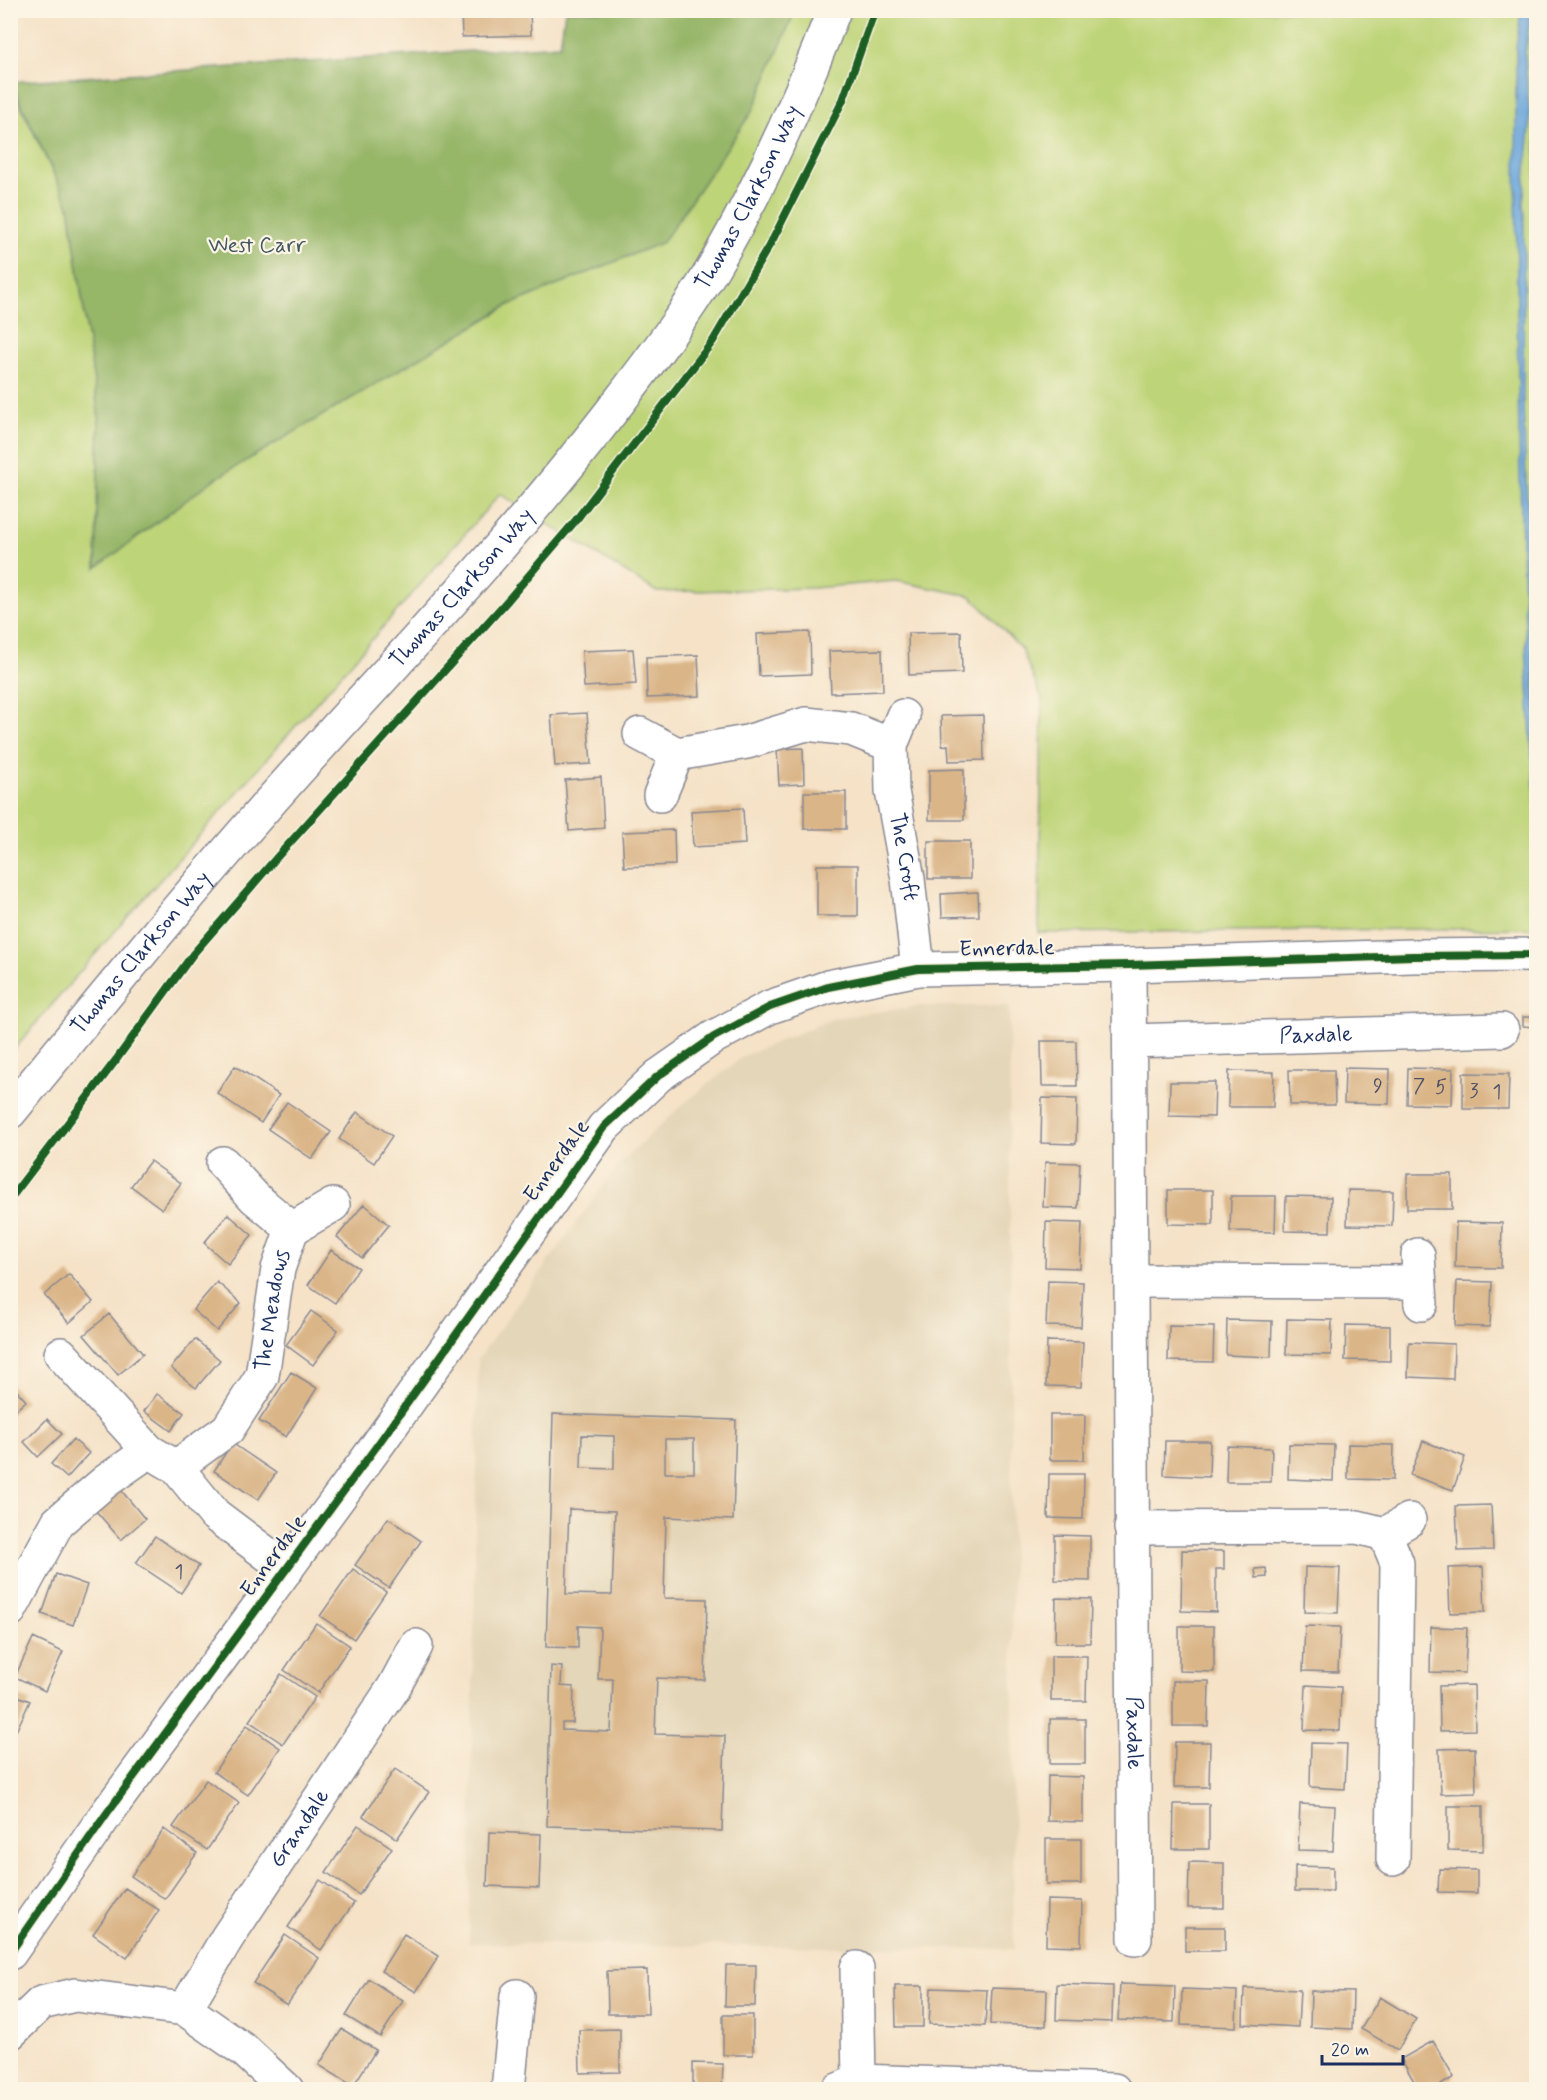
<svg xmlns="http://www.w3.org/2000/svg" width="1547" height="2100" font-family="Mynerve,sans-serif">
	<rect width="100%" height="100%" fill="#fcf5e5"/>
	<filter id="ink" filterUnits="userSpaceOnUse"><feTurbulence type="fractalNoise" baseFrequency=".0167" numOctaves="2"/><feDisplacementMap in="SourceGraphic" scale="12" xChannelSelector="R" yChannelSelector="G"/><feConvolveMatrix kernelMatrix="1 2 1 2 8 2 1 2 1" color-interpolation-filters="sRGB"/></filter>
	<filter id="wash" filterUnits="userSpaceOnUse"><feTurbulence type="fractalNoise" baseFrequency=".008" numOctaves="4" result="noise"/><feDisplacementMap in="SourceGraphic" scale="24" xChannelSelector="R" yChannelSelector="G"/><feGaussianBlur stdDeviation="1.35" result="paint"/><feColorMatrix in="noise" values="0 0 0 0 0 0 0 0 0 0 0 0 0 0 0 0 0 1.4 0 .05"/><feComposite in="paint" operator="in"/></filter>
	<g filter="url(#wash)">
		<rect width="100%" height="100%" fill="#f5e2c7"/>
		<!-- built -->
		<path fill="#e4d6b8" d="M919 1006H1009L1014 1949 469 1943 478 1359 618 1165 683 1104 744 1056 834 1018Z"/>
		<!-- green -->
		<path fill="#bed478" stroke="#6c826b" stroke-width="1.5" d="M795 11H1536V928L1039 933 1042 699 1022 650 971 596 896 581 813 588 657 592 500 494 102 946 11 1053 10 84 69 206 99 418 96 568 213 480 509 305 663 242 753 110Z"/>
		<!-- forest -->
		<path fill="#96b668" stroke="#587263" stroke-width="1.5" d="M565 11H795L753 110 663 242 509 305 213 480 96 568 99 418 69 206 11 82 560 45Z"/>
		<!-- water -->
		<path fill="#69a6da" stroke="#426a9c" stroke-width="1.5" d="M1521 11H1531L1525 54 1530 127 1523 205 1524 214 1523 405 1536 722V810C1517 556 1516 301 1516 47Z"/>
		<g id="blocks">
			<!-- building -->
			<path fill="#dab588" fill-rule="evenodd" d="M461 10H530L531 35 462 37Z
				M810 632 811 674 759 676 757 634Z
				M961 632 962 673 909 675 908 633Z
				M633 649 636 684 584 687 582 651Z
				M882 650 883 691 831 693 829 651Z
				M698 655 700 696 647 698 646 657Z
				M587 713 591 764 555 766 551 715Z
				M983 715 984 760 949 761 948 745 942 746 941 716Z
				M803 748 804 784 779 785 777 749Z
				M964 769V820H929V770Z
				M601 777 604 828 569 831 565 780Z
				M804 792H846V829H804Z
				M743 808 745 844 693 847 691 811Z
				M674 830 675 865 624 867 622 832Z
				M928 841H970V879H928Z
				M817 865H858V916H817Z
				M978 892 979 916 942 917 941 894Z
				M1523 1017H1534V1027L1523 1026Z
				M1041 1041H1076L1077 1086H1042Z
				M235 1066 279 1095 261 1123 217 1093Z
				M1345 1068 1390 1069 1389 1104 1344 1103Z
				M1408 1068 1453 1069 1452 1105 1407 1104Z
				M1289 1070H1334L1335 1105H1290Z
				M1229 1071 1274 1072 1273 1107H1228Z
				M1463 1073 1509 1074 1508 1109H1463Z
				M1170 1082H1215L1214 1117 1169 1116Z
				M1042 1098 1077 1099 1076 1144 1041 1143Z
				M287 1102 331 1132 312 1159 268 1129Z
				M357 1112 392 1136 374 1163 339 1139Z
				M150 1161 181 1183 162 1209 131 1186Z
				M1045 1162 1080 1163 1078 1208 1043 1207Z
				M1407 1174H1452V1209H1407Z
				M1168 1190H1213V1225L1168 1224Z
				M1348 1190 1393 1191 1392 1226 1347 1225Z
				M1231 1196H1276L1275 1232 1230 1231Z
				M1286 1196 1331 1197 1330 1232 1285 1231Z
				M364 1204 389 1225 362 1258 337 1237Z
				M228 1214 252 1235 228 1264 204 1243Z
				M1046 1222 1082 1223 1080 1268 1045 1267Z
				M1456 1222 1502 1223 1501 1268 1455 1267Z
				M331 1250 359 1268 335 1303 308 1285Z
				M69 1274 93 1302 69 1323 44 1295Z
				M1048 1281 1083 1282 1081 1327 1046 1326Z
				M1457 1281 1492 1282 1490 1327 1455 1326Z
				M217 1282 241 1303 217 1331 193 1310Z
				M311 1311 338 1330 313 1365 286 1345Z
				M109 1314 143 1354 118 1375 84 1335Z
				M1287 1319 1332 1320 1331 1355 1286 1354Z
				M1227 1320 1272 1321 1271 1357 1226 1355Z
				M1346 1325 1390 1326V1361L1345 1360Z
				M1169 1326 1214 1327 1213 1362 1168 1361Z
				M195 1339 220 1360 196 1388 171 1368Z
				M1047 1341 1083 1342 1081 1387 1046 1386Z
				M1409 1342 1454 1344 1453 1379 1408 1377Z
				M291 1372 317 1388 286 1437 259 1421Z
				M10 1383 26 1401 10 1415Z
				M157 1394 184 1413 171 1431 144 1411Z
				M553 1414 736 1420 733 1520 666 1517 664 1598 707 1599 705 1680 657 1678 655 1734 725 1736 722 1831 547 1826 551 1666 562 1667 561 1686 574 1687 573 1723H562V1730L611 1732 613 1679H598L600 1627 578 1626V1648L546 1647ZM582 1435 614 1436V1469L581 1468ZM665 1439H694V1473H665ZM569 1509 615 1511 612 1595 566 1594Z
				M1050 1415H1085L1084 1460H1050Z
				M47 1419 62 1434 38 1457 24 1442Z
				M73 1439 89 1453 67 1478 51 1464Z
				M1165 1441H1210L1209 1477 1164 1475Z
				M1423 1441 1465 1457 1453 1490 1410 1475Z
				M232 1443 276 1473 258 1500 214 1471Z
				M1289 1444 1334 1445 1333 1481 1288 1479Z
				M1348 1444 1394 1445 1393 1480 1348 1479Z
				M1227 1446 1272 1448 1271 1482H1226Z
				M1049 1474H1084L1083 1519 1048 1518Z
				M121 1490 145 1519 121 1540 96 1511Z
				M1491 1505 1493 1550 1458 1551 1456 1506Z
				M388 1518 421 1541 389 1588 355 1565Z
				M1055 1535 1090 1536V1581L1055 1580Z
				M155 1536 199 1566 181 1593 136 1563Z
				M1182 1550 1224 1551V1569H1216V1612L1181 1611Z
				M1305 1567 1340 1568 1338 1613 1304 1612Z
				M1483 1567 1485 1612 1450 1613 1448 1568Z
				M1266 1568 1267 1577 1256 1578 1255 1569Z
				M353 1569 386 1592 354 1639 320 1616Z
				M56 1574 87 1585 73 1625 42 1614Z
				M1056 1598 1091 1599 1090 1643H1055Z
				M316 1623 350 1646 318 1693 284 1670Z
				M1179 1626H1214V1672L1179 1671Z
				M1305 1626 1340 1627 1338 1672 1303 1671Z
				M1431 1627 1467 1628 1465 1673 1430 1672Z
				M33 1638 63 1652 45 1691 15 1677Z
				M1051 1656H1087L1086 1701H1051Z
				M281 1674 315 1697 283 1744 249 1721Z
				M1173 1681H1209L1208 1726H1173Z
				M1306 1685 1341 1687 1340 1731 1304 1730Z
				M1474 1685 1475 1730 1440 1731 1439 1686Z
				M10 1693 30 1701 12 1740 10 1739Z
				M1050 1719H1085V1764H1050Z
				M247 1725 280 1748 248 1795 214 1772Z
				M1175 1742H1210L1209 1787H1174Z
				M1311 1743 1347 1744 1345 1789 1310 1787Z
				M1475 1748 1476 1793 1441 1794 1439 1749Z
				M395 1769 429 1792 397 1839 363 1816Z
				M1048 1776 1083 1777V1822L1047 1821Z
				M206 1780 239 1803 207 1850 173 1827Z
				M1174 1804H1209V1849H1173Z
				M1300 1804 1335 1806 1333 1851 1298 1850Z
				M1448 1806H1483V1851L1448 1850Z
				M358 1825 392 1848 359 1895 326 1872Z
				M164 1829 197 1853 165 1899 131 1876Z
				M489 1832 541 1834 539 1888 487 1886Z
				M1046 1839H1081V1884H1046Z
				M1189 1862 1224 1863V1908H1188Z
				M1295 1866 1333 1867V1891H1295Z
				M1439 1869 1477 1870V1893L1438 1892Z
				M320 1880 354 1903 321 1950 288 1927Z
				M125 1888 159 1910 127 1958 93 1934Z
				M1047 1900 1082 1901 1081 1946 1046 1945Z
				M1185 1927H1225V1951H1185Z
				M404 1934 439 1956 416 1992 381 1971Z
				M285 1935 319 1958 287 2005 253 1983Z
				M726 1965H756L755 2006H725Z
				M647 1970 648 2014H608L607 1971Z
				M369 1979 403 2001 380 2037 346 2016Z
				M1057 1984 1113 1986 1112 2022 1056 2020Z
				M1120 1984 1175 1986 1174 2022 1118 2020Z
				M895 1986H923V2027H896Z
				M931 1988 987 1990 985 2026 929 2024Z
				M992 1988 1047 1990 1046 2026 990 2024Z
				M1244 1988 1300 1990 1298 2027 1243 2024Z
				M1182 1989 1237 1991 1236 2027 1181 2025Z
				M1311 1991 1353 1992 1352 2029 1310 2027Z
				M1380 1997 1416 2019 1398 2050 1361 2029Z
				M723 2015H753V2055H723Z
				M342 2029 376 2050 353 2086 319 2065Z
				M620 2029V2072L580 2073 579 2030Z
				M1433 2041 1454 2077 1433 2090H1419L1401 2059Z
				M693 2063 723 2064 722 2090H693Z"/>
		</g>
	</g>
	<g filter="url(#ink)">
		<use href="#blocks" fill-opacity="0" stroke="#888892" stroke-width="1.5"/>
		<g fill="none" stroke-linecap="round" stroke-linejoin="round">
			<defs>
				<g id="street">
					<path d="M640 734 677 754 660 795"/>
					<path d="M891 745 903 716"/>
					<path id="s1" d="M677 754 747 742 806 724 851 729 891 745 892 791 908 879 918 969"/>
					<path id="s2" d="M1129 965 1135 1939"/>
					<path id="s3" d="M1130 1041 1502 1030"/>
					<path d="M292 1229 333 1205"/>
					<path d="M1418 1255 1421 1304"/>
					<path d="M1131 1281 1419 1282"/>
					<path d="M61 1354 149 1451 176 1467 215 1515 287 1569"/>
					<path id="s4" d="M176 1467 228 1429 262 1376 278 1269 292 1229 255 1198 223 1163"/>
					<path d="M1131 1528 1357 1527 1385 1534 1397 1563 1393 1859"/>
					<path d="M1385 1534 1409 1520"/>
					<path d="M10 1610 58 1522 106 1481 149 1451"/>
					<path d="M10 1953 107 1813 376 1447 604 1127 658 1076 714 1037 770 1007 828 987 918 969 1129 965 1413 956 1536 955"/>
					<path d="M857 1968 859 2081"/>
					<path id="s5" d="M185 2009 227 1938 394 1687 416 1646"/>
					<path d="M10 2033 41 2003 75 1995 185 2009 245 2051 287 2090"/>
					<path d="M508 2090 517 1996"/>
					<path d="M838 2090 859 2081 1114 2090"/>
				</g>
				<g id="highway">
					<path id="s6" d="M10 1112C108 992 207 871 311 756 417 639 525 525 621 399 653 357 686 314 713 268 761 186 800 99 834 10"/>
				</g>
			</defs>
			<!-- street casing -->
			<use href="#street" stroke="#888892" stroke-width="36"/>
			<!-- highway casing -->
			<use href="#highway" stroke="#888892" stroke-width="36"/>
			<!-- street -->
			<use href="#street" stroke="#fff" stroke-width="33"/>
			<!-- highway -->
			<use href="#highway" stroke="#fff" stroke-width="33"/>
			<defs>
				<path id="cycleway" d="M10 1199 116 1060 193 954 278 856 508 600 576 520 713 341 773 239 843 100 875 10
					M10 1953 107 1813 376 1447 604 1127 658 1076 714 1037 770 1007 828 987 918 969 1129 965 1413 956 1536 955"/>
			</defs>
			<!-- cycleway casing -->
			<use href="#cycleway" stroke="#fcf5e5" stroke-width="11"/>
			<!-- cycleway -->
			<use href="#cycleway" stroke="#1b5e20" stroke-width="8"/>
		</g>
	</g>
	<g text-anchor="middle" dominant-baseline="central" stroke-width="4.5" stroke-linejoin="round" paint-order="stroke">
		<!-- number labels -->
		<g font-size="20" fill="#4b5068">
			<text x="1378" y="1086">9</text>
			<text x="1419" y="1086">7</text>
			<text x="1441" y="1087">5</text>
			<text x="1474" y="1091">3</text>
			<text x="1497" y="1092">1</text>
			<text x="179" y="1572">1</text>
		</g>
		<!-- street labels -->
		<g font-size="22" fill="#1b2f5e" stroke="#fcf5e5">
			<text stroke="none"><textPath href="#s6" startOffset="1178">Thomas Clarkson Way</textPath></text>
			<text stroke="none"><textPath href="#s6" startOffset="692">Thomas Clarkson Way</textPath></text>
			<text stroke="none"><textPath href="#s1" startOffset="334">The Croft</textPath></text>
			<text transform="translate(1007 949) rotate(-1)">Ennerdale</text>
			<text stroke="none"><textPath href="#s6" startOffset="206">Thomas Clarkson Way</textPath></text>
			<text stroke="none"><textPath href="#s3" startOffset="186">Paxdale</textPath></text>
			<text transform="translate(557 1161) rotate(-54)">Ennerdale</text>
			<text stroke="none"><textPath href="#s4" startOffset="194">The Meadows</textPath></text>
			<text transform="translate(274 1556) rotate(-54)">Ennerdale</text>
			<text stroke="none"><textPath href="#s2" startOffset="768">Paxdale</textPath></text>
			<text stroke="none"><textPath href="#s5" startOffset="214">Grandale</textPath></text>
		</g>
		<!-- park labels -->
		<g font-size="22" fill="#445864" stroke="#fcf5e5">
			<text x="257" y="246">West Carr</text>
		</g>
	</g>
	<!-- margin -->
	<rect width="1547" height="2100" fill="none" stroke="#fcf5e5" stroke-width="36"/>
	<!-- scale -->
	<path d="M1322 2055v9h81v-9" fill="none" stroke="#1b2f5e" stroke-width="3"/>
	<text x="1331" y="2055" font-size="18" fill="#1b2f5e" stroke="#fcf5e5" stroke-width="4.5" paint-order="stroke">20 m</text>
</svg>
